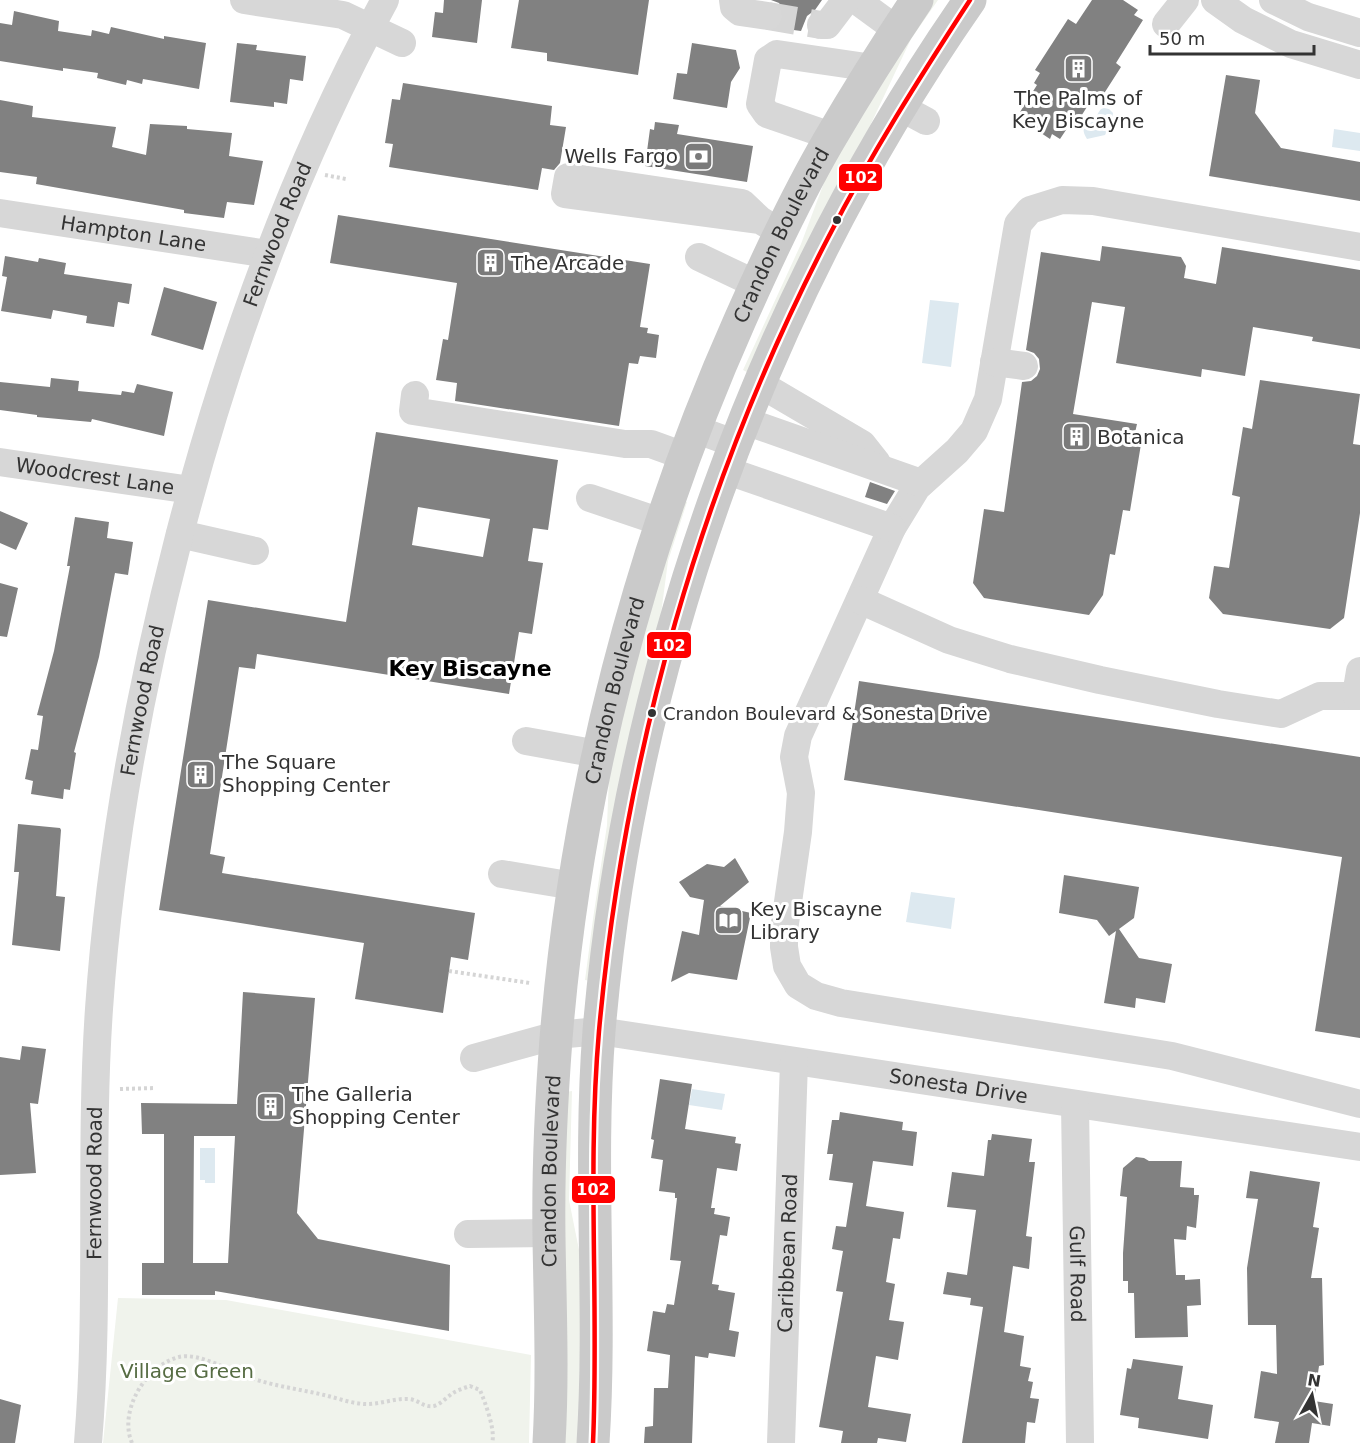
<svg xmlns="http://www.w3.org/2000/svg" width="1360" height="1443" font-family="'DejaVu Sans',sans-serif">
	<rect width="100%" height="100%" fill="#fff"/>
	<!-- green -->
	<path fill="#f0f3ec" d="M930 0H938L911 39 868 130 807 246 749 373 743 370 801 244 834 156Z
		M681 500 687 502 668 561 661 614 591 981 585 980 593 919 607 825 609 777 614 740Z
		M572 1091 569 1200 581 1260 579 1443H562L563 1235 566 1092Z
		M118 1298 226 1300 531 1355 529 1443H103Z"/>
	<!-- water -->
	<path fill="#dde9f0" d="M1104 108 1109 109 1113 113 1112 120 1105 135 1087 139C1078 124 1089 127 1095 119 1097 116 1098 112 1101 109Z
		M1334 129 1360 133V151L1332 147Z
		M930 300 959 303 951 367 922 363Z
		M911 892 955 898 951 929 906 922Z
		M692 1089 725 1094 722 1110 689 1105Z
		M200 1148H215V1183H205V1180H200Z"/>
	<!-- building -->
	<path fill="#818181" fill-rule="evenodd" d="M444 0H482L477 43 432 37 435 12 443 13Z
		M519 0H649L638 75 547 61V53L511 48Z
		M771 0H822L815 10 807 16 801 31 779 28 784 19 783 10 779 3Z
		M1092 0H1123L1138 10 1134 15 1143 20 1116 63 1121 67 1096 106 1090 102 1080 118 1076 115 1060 139 1052 134 1050 139 1023 121 1026 115 1020 112 1037 85 1034 83 1040 73 1035 70 1068 19 1076 24Z
		M14 11 59 21 58 31 91 36 92 30 109 34 111 27 164 39V36L206 43 199 89 143 79 142 84 127 80 126 85 97 78 98 73 63 68V71L0 61V23L12 25Z
		M237 43 257 45 256 50 306 56 303 81 290 79 287 104 274 102V107L230 102Z
		M692 43 736 50 740 68 731 82 727 108 673 99 677 73 687 74Z
		M1226 75 1260 80 1255 113 1281 148 1360 162V201L1209 176Z
		M403 83 552 106 550 125 566 127 560 163 554 170 542 168 538 190 389 167 393 144 385 143 392 99 400 100Z
		M0 100 33 106 32 117 116 127 112 147 146 155 150 124 187 126V129L232 133 229 156 263 161 254 205 227 202 224 218 184 213V210L36 184 37 177 0 172Z
		M655 122 679 125 677 134 753 146 747 182 645 166 650 129 654 130Z
		M338 215 650 264 640 327 648 328 647 333 659 335 656 358 640 356 638 364 629 363 619 426 455 401 457 383 436 380 443 339 448 340 457 283 330 263Z
		M1102 246 1181 257 1186 266 1184 278 1216 284 1222 247 1360 270V349L1312 341 1313 337 1253 327 1245 376 1202 369 1201 377 1116 363 1125 307 1092 302 1073 414 1137 424 1134 437 1142 438 1130 511 1123 510 1115 555 1110 554 1103 595 1089 615 984 598 973 583 984 509 1004 512 1022 382 1031 381 1037 376 1040 369 1039 359 1034 353 1026 350 1041 252 1100 261Z
		M5 256 38 262 39 258 66 263 64 274 132 284 129 304 118 302 114 327 86 323 87 316 53 310 51 319 1 311 7 277 2 276Z
		M164 287 217 302 203 350 151 335Z
		M51 378 79 381 78 391 121 395 122 391 134 393 137 384 173 392 164 436 92 419 91 422 37 417V415L0 410V382L50 387Z
		M1260 380 1360 394 1353 444 1360 445V513L1344 618 1330 629 1223 614 1209 598 1214 566 1229 568 1240 497 1232 495 1243 427 1252 429Z
		M376 432 558 460 548 530 533 528 528 561 543 563 532 634 519 632 509 694 257 654 255 669 239 667 210 854 225 857 222 873 475 913 468 960 451 957 443 1013 355 999 364 943 159 910 208 600 346 622ZM418 507 490 519 483 557 412 545Z
		M870 482 895 491 887 504 865 497Z
		M0 511 28 523 16 550 0 543Z
		M75 517 109 522 107 538 133 542 128 575 115 573 99 657 74 752 76 753 70 790 64 789 63 799 31 794 33 781 25 779 31 749 38 750 43 716 37 715 54 651 70 566H67Z
		M0 583 18 588 7 637 0 636Z
		M859 681 1360 757V1038L1315 1031 1342 857 844 780Z
		M18 824 60 828 61 830 56 896 65 897 60 951 12 945 19 872H14Z
		M735 858 749 882 720 906 751 913 737 980 689 973 671 982 682 931 699 935 704 900 690 897 679 882 707 864 724 867Z
		M1064 875 1139 887 1134 918 1119 929 1139 958 1172 964 1165 1003 1136 998 1135 1008 1104 1003 1116 931 1109 936 1097 920 1059 913Z
		M243 992 315 998 297 1213 318 1239 450 1265 449 1331 215 1291V1295H142V1263H164V1134H142L141 1103 237 1104ZM194 1136H235L228 1263H193Z
		M22 1046 46 1049 38 1104 30 1103 36 1173 0 1175V1057L20 1060Z
		M660 1079 692 1084 685 1129 736 1137 735 1143 741 1144 737 1171 717 1168 711 1208H715L714 1214 730 1217 727 1236 720 1235 712 1284 719 1285 718 1290 735 1293 729 1330 739 1332 735 1357 709 1353 708 1358 695 1356 692 1443H644L645 1427 653 1426 654 1388H668L670 1355 647 1351 653 1311 665 1313 667 1304 674 1305 681 1261 670 1260 677 1198H675V1193L659 1191 663 1160 651 1158 654 1140 651 1139Z
		M840 1112 903 1122 902 1130 917 1132 913 1166 873 1161 866 1206 904 1212 900 1239 893 1238 886 1282 895 1284 889 1320 904 1322 898 1360 876 1356 868 1407 911 1414 906 1442 878 1438 877 1443H841L843 1431 819 1427 843 1292 836 1291 843 1251 832 1249 836 1226 846 1227 853 1183 829 1180 833 1154H827L832 1120H839Z
		M992 1134 1032 1139 1029 1162H1035L1026 1236 1032 1237 1029 1269 1013 1266 1004 1332 1024 1336 1020 1366 1031 1368 1028 1381 1033 1382 1030 1398 1039 1399 1035 1423 1027 1422 1025 1443H962L983 1307 970 1305 971 1298 943 1294 947 1272 967 1275 976 1210 947 1207 952 1172 984 1176 988 1140H991Z
		M1136 1157 1144 1158 1149 1161H1182L1180 1187 1194 1188V1195H1199L1196 1228 1187 1226 1186 1240 1174 1239 1176 1275H1185V1280L1200 1279 1201 1305 1187 1306 1188 1337 1135 1338 1134 1293H1128V1281H1123V1253L1127 1197 1120 1196 1123 1168Z
		M1250 1171 1320 1182 1313 1227 1319 1228 1311 1278H1322L1324 1365 1319 1366 1314 1401 1333 1404 1330 1426 1312 1423 1309 1443H1275L1279 1422 1254 1418 1261 1371 1277 1374 1276 1325H1248L1247 1268 1258 1199 1246 1198Z
		M1133 1359 1183 1366 1178 1399 1213 1405 1208 1439 1138 1428 1139 1418 1120 1415 1127 1368 1131 1369Z
		M0 1399 21 1405 15 1443H0Z"/>
	<g fill="none" stroke-linecap="round" stroke-linejoin="round">
		<!-- minor-tunnel -->
		<path stroke="#d6d6d6" stroke-width="28" stroke-dasharray="28 14" stroke-linecap="butt" d="M768 16 821 25"/>
		<!-- path -->
		<path stroke="#d5d5d5" stroke-width="4" stroke-dasharray="3 3" stroke-linecap="butt" d="M325 175 346 179
			M449 971 530 983
			M120 1089 156 1088
			M132 1443C118 1411 146 1365 179 1357 198 1352 230 1371 248 1377 273 1386 299 1389 324 1395 337 1398 350 1403 364 1404 379 1405 394 1398 409 1399 419 1400 424 1408 434 1406 441 1404 447 1397 453 1393 458 1390 464 1388 470 1386L480 1390C485 1402 496 1431 492 1443"/>
		<!-- minor -->
		<g stroke="#d7d7d7" stroke-width="28">
			<path d="M244 0 343 15 402 43"/>
			<path d="M733 0 734 7 740 12 768 16"/>
			<path d="M856 0 897 30"/>
			<path d="M1215 0 1243 20 1291 44 1360 65"/>
			<path d="M1273 0 1308 17 1360 33"/>
			<path d="M1166 24 1185 0"/>
			<path d="M821 25H827L846 0"/>
			<path d="M900 107 926 121"/>
			<path d="M831 136 767 114 760 104 768 60 777 54 873 68"/>
			<path id="s1" d="M0 213 268 254"/>
			<path d="M760 220 565 194 568 177 742 203 760 220 780 232"/>
			<path d="M1360 247 1093 201 1062 200 1030 210 1018 224 988 399 974 431 957 451 917 487 892 528 798 736 794 757 801 793 798 832 784 930V947L787 966 798 985 816 996 841 1003 1172 1056 1360 1104"/>
			<path d="M699 257 756 284"/>
			<path d="M994 362 1024 366"/>
			<path d="M760 384 862 444 877 463"/>
			<path d="M415 395 413 411 625 444H651L684 456"/>
			<path d="M745 421 921 483"/>
			<path d="M695 429 736 444"/>
			<path id="s2" d="M0 462 191 490"/>
			<path d="M725 470 892 528"/>
			<path d="M590 498 661 522"/>
			<path d="M180 534 255 551"/>
			<path d="M860 600 949 640 1010 659 1100 680 1218 704 1281 714 1320 696H1360"/>
			<path d="M1356 695 1360 671"/>
			<path d="M526 741 598 754"/>
			<path d="M502 874 574 886"/>
			<path id="s3" d="M474 1058 557 1035 599 1031 1360 1147"/>
			<path id="s4" d="M1075 1104 1080 1443"/>
			<path d="M468 1234 549 1233"/>
			<path id="s5" d="M88 1443C100 1299 89 1153 99 1009 110 849 139 692 179 537 227 352 293 168 385 0"/>
			<path id="s6" d="M781 1443 794 1062"/>
		</g>
		<!-- major -->
		<g stroke="#cacaca" stroke-width="33">
			<path id="s7" d="M549 1443C553 1374 550 1306 549 1237 548 1172 551 1105 556 1039 576 791 639 547 740 320 767 259 795 199 828 142 856 94 886 46 917 0"/>
			<path d="M593 1443C602 1306 588 1168 599 1031 630 666 761 300 970 0"/>
		</g>
		<defs>
			<path id="bus-1" d="M593 1443C599 1306 587 1168 599 1031 624 755 701 481 829 236 871 154 920 77 970 0"/>
		</defs>
		<!-- bus-1 casing -->
		<use href="#bus-1" stroke="#fff" stroke-width="9"/>
		<!-- bus-1 -->
		<use href="#bus-1" stroke="#f00" stroke-width="4.5"/>
	</g>
	<!-- icons -->
	<defs>
		<symbol id="building-square" viewBox="-11 -11 22 22"><rect x="-9" y="-9" width="18" height="18" rx="4" fill="#7a7a7a" stroke="#fff"/><path d="M-4-6H4V6H1V3H-1V6H-4ZM-2.5-4.3h1.7v1.8h-1.7ZM.8-4.3h1.7v1.8H.8ZM-2.5-1h1.7V.8h-1.7ZM.8-1h1.7V.8H.8Z" fill="#fff"/></symbol>
		<symbol id="bank-square" viewBox="-11 -11 22 22"><rect x="-9" y="-9" width="18" height="18" rx="4" fill="#7a7a7a" stroke="#fff"/><path d="M-6-4H6V4H-6ZM0-2.3a2.3 2.3 0 1 0 0 4.6a2.3 2.3 0 1 0 0-4.6Z" fill="#fff"/></symbol>
		<symbol id="library-square" viewBox="-11 -11 22 22"><rect x="-9" y="-9" width="18" height="18" rx="4" fill="#7a7a7a" stroke="#fff"/><path d="M-6-4Q-3-5.5-.7-3.5V5Q-3 3-6 4ZM6-4Q3-5.5 .7-3.5V5Q3 3 6 4Z" fill="#fff"/></symbol>
	</defs>
	<g fill-rule="evenodd">
		<use href="#building-square" x="1062" y="52" width="33" height="33"/>
		<use href="#bank-square" x="682" y="140" width="33" height="33"/>
		<use href="#building-square" x="474" y="246" width="33" height="33"/>
		<use href="#building-square" x="1060" y="420" width="33" height="33"/>
		<use href="#building-square" x="184" y="758" width="33" height="33"/>
		<use href="#library-square" x="712" y="904" width="33" height="33"/>
		<use href="#building-square" x="254" y="1090" width="33" height="33"/>
	</g>
	<!-- markers -->
	<g fill="#333" stroke="#fff" stroke-width="2">
		<circle cx="837" cy="220" r="5"/>
		<circle cx="652" cy="713" r="5"/>
	</g>
	<g text-anchor="middle" dominant-baseline="central" stroke-width="6" stroke-linejoin="round" paint-order="stroke">
		<!-- bus labels -->
		<g font-size="18" fill="#333" stroke="#fff" text-anchor="start">
			<text x="663" y="713">Crandon Boulevard &amp; Sonesta Drive</text>
		</g>
		<!-- poi labels -->
		<g font-size="20" fill="#333" stroke="#fff" text-anchor="start">
			<text x="1078" y="98" text-anchor="middle">The Palms of<tspan x="1078" dy="23">Key Biscayne</tspan></text>
			<text x="678" y="156" text-anchor="end">Wells Fargo</text>
			<text x="511" y="263">The Arcade</text>
			<text x="1097" y="437">Botanica</text>
			<text x="222" y="762">The Square<tspan x="222" dy="23">Shopping Center</tspan></text>
			<text x="750" y="909">Key Biscayne<tspan x="750" dy="23">Library</tspan></text>
			<text x="292" y="1094">The Galleria<tspan x="292" dy="23">Shopping Center</tspan></text>
		</g>
		<!-- street labels -->
		<g font-size="20" fill="#333" stroke="#fff">
			<text stroke="none"><textPath href="#s1" startOffset="135">Hampton Lane</textPath></text>
			<text stroke="none"><textPath href="#s5" startOffset="1232">Fernwood Road</textPath></text>
			<text stroke="none"><textPath href="#s7" startOffset="1244">Crandon Boulevard</textPath></text>
			<text stroke="none"><textPath href="#s2" startOffset="96">Woodcrest Lane</textPath></text>
			<text stroke="none"><textPath href="#s7" startOffset="758">Crandon Boulevard</textPath></text>
			<text stroke="none"><textPath href="#s5" startOffset="746">Fernwood Road</textPath></text>
			<text stroke="none"><textPath href="#s3" startOffset="492">Sonesta Drive</textPath></text>
			<text stroke="none"><textPath href="#s7" startOffset="272">Crandon Boulevard</textPath></text>
			<text stroke="none"><textPath href="#s5" startOffset="260">Fernwood Road</textPath></text>
			<text stroke="none"><textPath href="#s6" startOffset="190">Caribbean Road</textPath></text>
			<text stroke="none"><textPath href="#s4" startOffset="170">Gulf Road</textPath></text>
		</g>
		<!-- park labels -->
		<g font-size="20" fill="#566c43" stroke="#fff">
			<text x="187" y="1371">Village Green</text>
		</g>
		<!-- quarter labels -->
		<g font-size="22" font-weight="bold" fill="#000" stroke="#fff">
			<text x="470" y="668">Key Biscayne</text>
		</g>
	</g>
	<g stroke="#fff" stroke-width="2">
		<rect x="838" y="163" width="45" height="29" rx="6" fill="#f00"/>
		<rect x="646" y="631" width="46" height="28" rx="6" fill="#f00"/>
		<rect x="571" y="1175" width="45" height="29" rx="6" fill="#f00"/>
	</g>
	<g font-size="16" text-anchor="middle" font-weight="bold" fill="#fff">
		<text x="861" y="183">102</text>
		<text x="669" y="651">102</text>
		<text x="593" y="1195">102</text>
	</g>
	<!-- north arrow -->
	<g transform="translate(1312 1395) rotate(9)" stroke="#ffffff" stroke-width="4.5" paint-order="stroke">
	<path d="M0-4.5L10 22L0 15L-10 22Z" fill="#333333"/>
	<text y="-9" font-size="16" font-weight="bold" text-anchor="middle" fill="#333333">N</text>
	</g>
	<!-- scale -->
	<path d="M1150 45v9h164v-9" fill="none" stroke="#333333" stroke-width="3"/>
	<text x="1159" y="45" font-size="18" fill="#333333" stroke="#ffffff" stroke-width="4.5" paint-order="stroke">50 m</text>
</svg>
